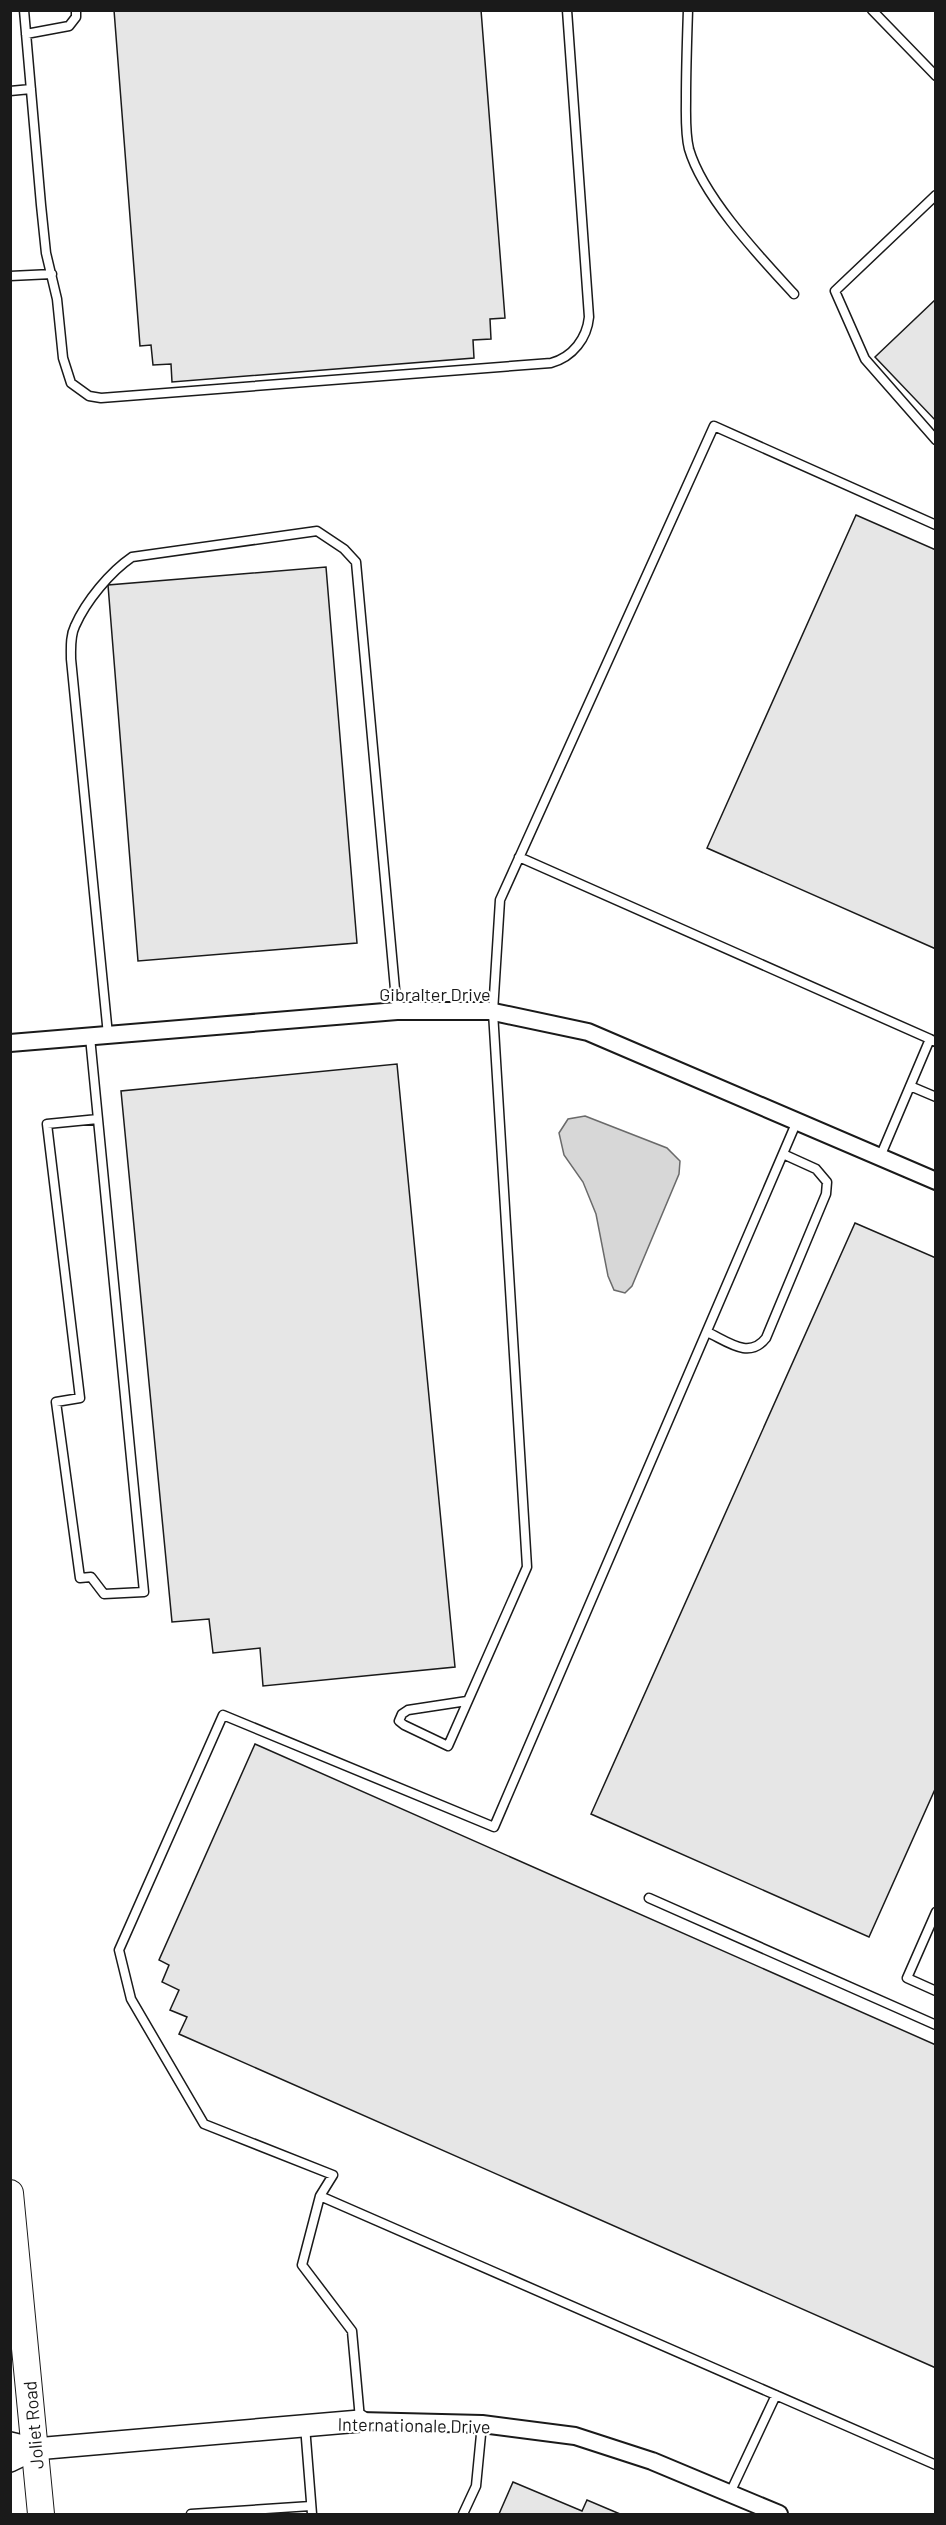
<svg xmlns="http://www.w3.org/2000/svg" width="946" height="2525" font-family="Barlow,sans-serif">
	<rect width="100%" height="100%" fill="#fff"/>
	<!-- water -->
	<path fill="#d7d7d7" stroke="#6a6a6a" stroke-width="1.5" d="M585 1116 667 1148 680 1161 679 1174 632 1286 625 1293 614 1290 608 1276 596 1214 583 1182 564 1155 559 1133 568 1119Z"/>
	<!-- building -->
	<path fill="#e6e6e6" stroke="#1a1a1a" stroke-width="1.5" d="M114 10H481L505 318 490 319 491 339 473 340 474 358 172 382 171 364 153 365 151 345 140 346Z
		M936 299V421L875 357Z
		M856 515 936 550V949L707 848Z
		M326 567 357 943 138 961 108 585Z
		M397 1064 455 1667 263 1686 260 1648 213 1653 209 1619 172 1622 121 1091Z
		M855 1223 936 1258V1787L869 1937 591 1814Z
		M255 1744 936 2045V2368L179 2034 187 2017 170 2010 179 1990 162 1982 169 1965 159 1960Z
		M513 2482 582 2511 587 2500 620 2514H499Z"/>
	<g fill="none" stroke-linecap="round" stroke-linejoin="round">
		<defs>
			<path id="service" d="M24 10 41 205 46 253 57 299 63 358 71 383 89 396 101 398 551 363C573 357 587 338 589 317L567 10
				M688 10C687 40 686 69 686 98 686 115 685 133 689 149 703 197 760 257 794 294
				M872 10 936 76
				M26 34 69 26 76 17V10
				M10 91 31 89
				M936 195 835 291 865 359 936 440
				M10 276 52 274
				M519 857 930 1039
				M108 1035 71 659C71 648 70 636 75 626 86 601 110 572 132 557L317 531 344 549 356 562 397 1011
				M90 1037 144 1592 104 1594 91 1577 80 1578 56 1402 80 1398 47 1124 98 1119
				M910 1086 936 1097
				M880 1157 930 1039 936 1042
				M707 1332C727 1341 749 1360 766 1338L826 1194 827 1182 816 1169 783 1154
				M467 1701 408 1710 402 1714 399 1721 404 1725 448 1746 527 1567 493 1012 500 900 714 426 936 525
				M649 1898 936 2025
				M936 1912 907 1978 936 1991
				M320 2196 936 2465
				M360 2419 352 2331 302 2265 320 2196 333 2175 204 2124 131 1999 119 1950 223 1715 494 1827 797 1121
				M305 2426 312 2514
				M730 2493 776 2395
				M191 2514 311 2506
				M463 2514 476 2486 482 2424"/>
			<path id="minor" d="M10 1043 397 1011H489L588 1032 936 1181
				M360 2421 482 2424 575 2436 652 2461 779 2514"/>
			<path id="tertiary" d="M10 2443 35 2449 360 2421
				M10 2461 35 2449"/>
			<path id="primary" d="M10 2193 41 2514"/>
		</defs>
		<!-- service casing -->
		<use href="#service" stroke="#1a1a1a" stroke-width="11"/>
		<!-- minor casing -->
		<use href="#minor" stroke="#1a1a1a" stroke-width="20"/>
		<!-- tertiary casing -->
		<use href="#tertiary" stroke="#1a1a1a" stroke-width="24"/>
		<!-- primary casing -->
		<use href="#primary" stroke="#1a1a1a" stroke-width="28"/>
		<!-- service -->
		<use href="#service" stroke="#fff" stroke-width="8"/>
		<!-- minor -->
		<use href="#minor" stroke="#fff" stroke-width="16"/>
		<!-- tertiary -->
		<use href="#tertiary" stroke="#fff" stroke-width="21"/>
		<!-- primary -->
		<use href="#primary" stroke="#fff" stroke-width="26"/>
	</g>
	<g text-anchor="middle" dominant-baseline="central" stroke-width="4.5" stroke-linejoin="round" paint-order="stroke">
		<!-- street labels -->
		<g font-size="18" fill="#1a1a1a" stroke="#fff">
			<text x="435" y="994">Gibralter Drive</text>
			<text transform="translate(33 2425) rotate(-95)">Joliet Road</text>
			<text transform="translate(414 2425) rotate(1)">Internationale Drive</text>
		</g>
	</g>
	<!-- border -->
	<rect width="946" height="2525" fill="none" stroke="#1a1a1a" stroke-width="24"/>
</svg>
